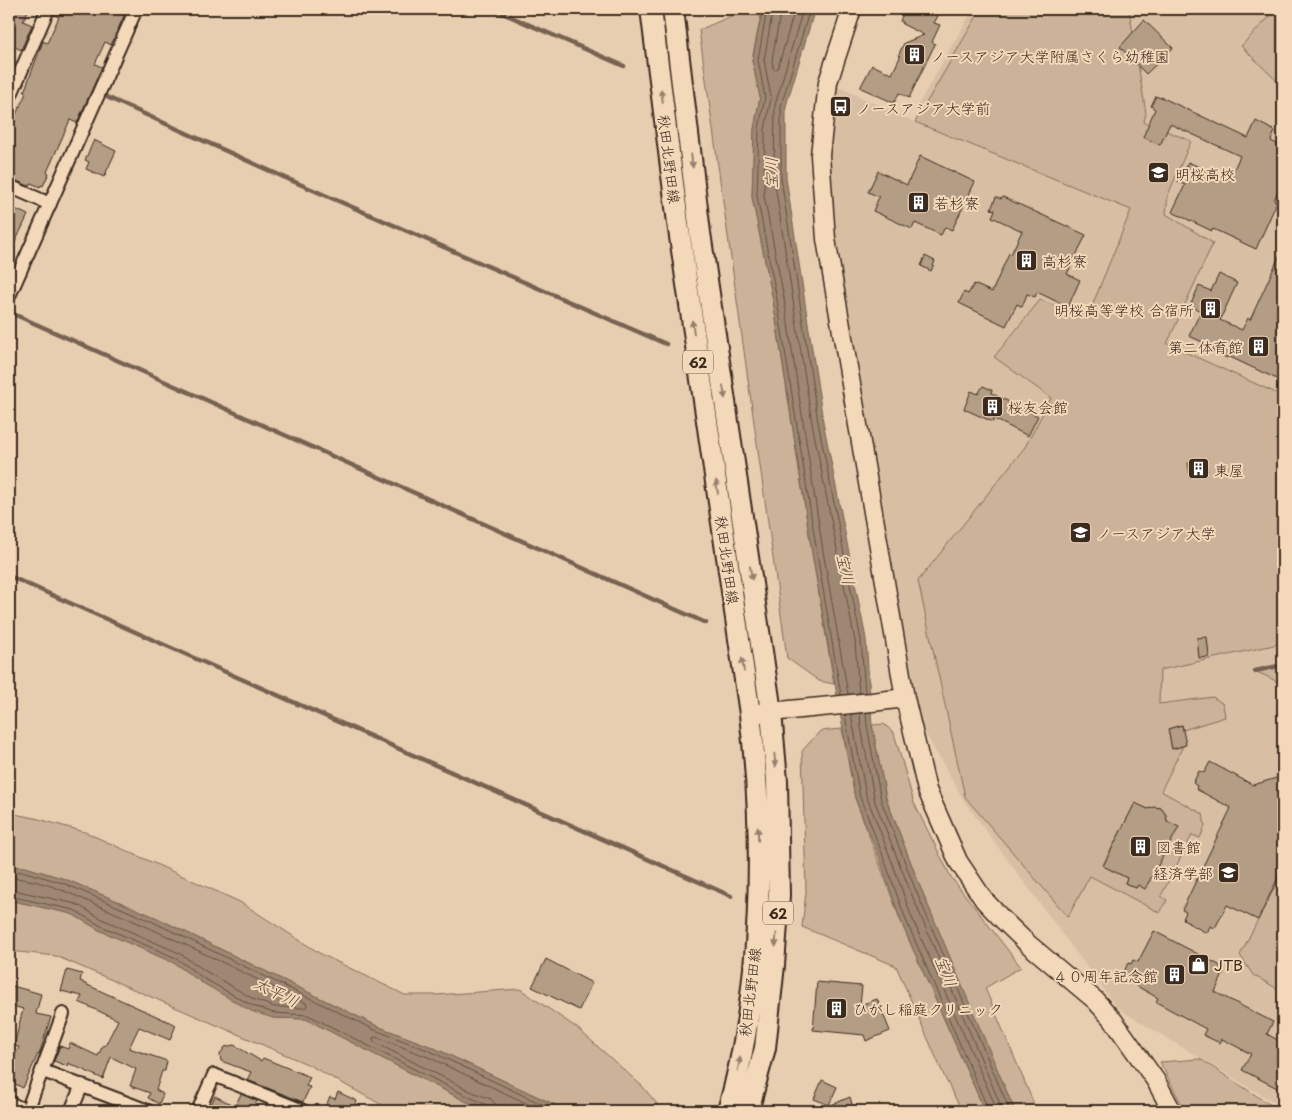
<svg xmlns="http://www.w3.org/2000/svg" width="1292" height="1120" font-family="'Playpen Sans','Klee One',sans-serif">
	<rect width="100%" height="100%" fill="#e8ceb1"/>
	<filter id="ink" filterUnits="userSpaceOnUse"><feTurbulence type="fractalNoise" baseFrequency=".02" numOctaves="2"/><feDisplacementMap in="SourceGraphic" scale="10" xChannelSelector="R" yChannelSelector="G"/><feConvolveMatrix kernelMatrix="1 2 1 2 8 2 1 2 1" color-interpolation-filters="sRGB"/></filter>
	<g filter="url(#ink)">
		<!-- built -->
		<path fill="#d8bfa4" d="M973 9H1283V871L1241 955 1253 975 1283 992V1108L1117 1008 964 801 905 698 826 239 828 82 915 122 920 113 915 110Z"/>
		<!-- green -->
		<path fill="#cbb298" stroke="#836e5b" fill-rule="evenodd" d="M747 9 761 15 752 60 760 97 754 129 752 197 773 300 812 553 834 684 819 681 787 658 699 30Z
			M981 9H1129L1146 113 1144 122 1191 141 1168 195 1166 214 1213 243 1167 344 1283 396V643L1160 670 1159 704 1213 697 1223 704 1225 717 1183 730 1182 725 1168 729 1172 749 1183 746 1161 791 1203 814 1205 826 1200 838 1192 835 1161 896 1167 900 1160 913 1090 876 1068 917 965 797 918 581 1025 447 1051 398 994 357 1040 300 1087 318 1131 210 915 122ZM1135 804 1148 809 1154 807 1161 808 1166 815 1167 821 1178 827 1145 888 1138 885 1136 888 1125 883 1127 878 1103 865Z
			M1277 9H1283V87L1241 46Z
			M1283 667V684L1257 672Z
			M884 724 894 733 914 803 951 877 1021 967 985 988 1037 1111H1014L919 884 886 798 872 725Z
			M842 729 855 798 901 922 985 1111H962L945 1078 896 966 802 927 806 892 802 751 820 731Z
			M9 813 35 818 85 832 240 902 321 954 405 995H436L520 989 577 1028 642 1086 663 1111H568L432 1047 377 1026 155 917 65 879 25 867 9 866Z
			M1283 871V992L1253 975 1240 955Z
			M9 900 72 914 99 930 174 963 201 982 273 1018 306 1019 465 1101 491 1111H393L307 1064 56 956 9 951Z
			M1200 1059 1280 1111H1185L1160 1062Z"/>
		<!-- water -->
		<path fill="#9f8873" stroke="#776251" d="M763 9H815L786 106V178L823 421 866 639 872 725 886 798 919 884 1015 1111H985L901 922 879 857 855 798 812 553 773 300 752 197 754 129 760 97 752 60Z
			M9 866 25 867 65 879 155 917 377 1026 432 1047 568 1111H491L465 1101 306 1019 273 1018 251 1011 201 982 174 963 99 930 72 914 9 900Z"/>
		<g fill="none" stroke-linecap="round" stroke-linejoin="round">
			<!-- shore -->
			<path stroke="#635040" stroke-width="1" d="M767 9 758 60 765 97 759 129 757 196 777 300 817 553 841 695
				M773 9 764 60 771 98 765 130 764 196 784 298 823 551 848 694
				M781 9 772 60 773 68 775 70 778 68 795 9
				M803 9 775 105 774 178 812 423 855 641 859 693
				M810 9 781 106V178L818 422 861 640 865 693
				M860 713 861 727 875 802 909 888 1003 1111
				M866 713 867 726 881 800 914 886 1010 1111
				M851 714 866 795 889 854 912 918 995 1105 996 1111
				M845 715 860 797 883 856 906 920 989 1111
				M9 871 25 872 63 883 153 922 375 1030 430 1051 556 1111
				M9 878C41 878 70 894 99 906 169 935 237 970 306 1003L307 1006 305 1008 275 1007 255 1000 207 972 179 953 104 920 76 904 9 889
				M9 896 74 910 101 926 176 958 203 978 253 1006 274 1013 308 1015 467 1096 487 1105 490 1111
				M497 1111 496 1105 491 1099 470 1091 374 1042 373 1038 376 1037 428 1057 543 1111"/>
			<!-- stream -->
			<path stroke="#776251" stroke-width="4.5" d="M493 9 624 66
				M100 94 288 179 666 344
				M9 307 13 297
				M9 312 706 623
				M9 576 731 896
				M1255 671 1283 665"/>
		</g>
		<!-- building -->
		<path fill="#b49d85" stroke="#3b2a1e" d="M14 9H29L23 21 32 25 21 50 9 44V21Z
			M56 9H127L111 45 105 42 95 64 102 67 77 123 70 120 47 172 49 173 43 186 41 185 40 187 31 183 29 186 9 178V119L13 121 26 93 24 92 43 41 47 43 59 17 54 15Z
			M910 9H923L938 16 934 23 940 25 932 42 935 44 909 98 899 93 894 103 861 88V86L872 65 892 74 900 57 899 54 904 43 924 35 902 24 903 22 900 21 904 11 908 12Z
			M1144 20 1173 48 1146 74 1120 47Z
			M1156 96 1160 98 1161 97 1248 138 1256 121 1275 131 1271 141 1283 147V179L1274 200 1277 202 1256 249 1213 229 1212 231 1172 212 1185 185 1178 182 1188 162 1229 180 1240 156 1170 124 1160 145 1143 137 1155 109 1151 106Z
			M94 140 116 151 104 177 86 169 89 162 85 160Z
			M920 156 975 182 952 230 945 227 941 235 915 223 912 229 873 211 879 197 868 192 878 171 907 185Z
			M996 197 1001 199 1003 197 1086 235 1067 274 1080 280 1068 307 1037 292 1035 297 1027 294 1022 307 1017 304 1006 326 959 303 964 292 968 294 974 284 992 292 1009 253 1011 254 1022 231 992 217 995 210 991 209Z
			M9 206 28 215 9 255Z
			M1283 248V382L1228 356 1227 358 1212 351 1214 347 1189 336 1201 311 1190 306 1199 286 1211 291 1219 274 1237 283 1220 320 1242 330 1248 318 1250 320Z
			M925 256 935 261 931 271 921 266Z
			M983 386 992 390 991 393 1038 416 1028 436 994 419 993 422 964 409 971 391 978 394Z
			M1204 458 1208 471 1190 477 1188 463Z
			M1207 637 1209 657 1199 658 1197 638Z
			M1182 725 1186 745 1172 749 1168 729Z
			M1210 762 1253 785 1283 776V867L1258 920 1227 905 1215 928 1210 926 1207 933 1188 923 1189 922 1183 919 1186 912 1182 910 1231 808 1196 789 1197 786 1193 783 1199 771 1204 773Z
			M1135 803 1148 809 1154 807 1161 808 1166 815 1167 821 1179 827 1145 889 1138 885 1136 888 1125 883 1127 878 1103 866Z
			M1154 931 1219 965 1224 972 1215 992 1273 1022 1267 1034 1283 1043V1091L1242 1070 1251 1054 1222 1039 1220 1043 1203 1035 1206 1029 1156 1002 1158 998 1126 980 1127 976 1123 974 1128 963 1131 964 1133 960 1138 962Z
			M546 959 592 983 579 1010 532 987Z
			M67 970 82 974 80 981 83 982V983L176 1025 170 1040 139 1027 129 1048 167 1061 165 1071H162L156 1090 163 1094 159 1104 148 1098 150 1093 130 1086 136 1069 111 1057 103 1079 68 1063 67 1066 54 1061 60 1046 68 1049 70 1043 98 1056 103 1045 105 1046 118 1020 79 1002 82 996 61 991Z
			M817 982 862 986 860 1005 877 999 890 1031 866 1041 864 1035 813 1030Z
			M9 985 41 994 36 1014 51 1017 39 1055 38 1054 23 1088 9 1081V1068L19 1047 14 1046 23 1009 9 1005Z
			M234 1045 261 1061 263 1058 310 1077 306 1086 310 1087 303 1102 247 1080 251 1072 221 1061 220 1054 225 1047Z
			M822 1080 837 1087 829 1105 814 1099Z
			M338 1092 357 1101 352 1111H323L330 1097 335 1099Z
			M241 1094 257 1101 252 1111H208L215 1096 235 1106Z
			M850 1097 854 1111H817Z"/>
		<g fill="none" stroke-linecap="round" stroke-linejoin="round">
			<defs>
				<path id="street" d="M9 99 48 9
					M9 186 50 204
					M9 296 136 9
					M43 1071 148 1111
					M9 1103 27 1111
					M27 1111 63 1014
					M71 1111 82 1085
					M198 1111 214 1075 303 1111"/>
				<path id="secondary" d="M852 9 828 82 820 155 826 239 905 698 927 790 958 861 984 900 1001 918 1027 943 1095 1000 1113 1020 1156 1081 1172 1111
					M750 714 872 702 905 698"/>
				<path id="primary" d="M651 9 678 223 750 714C765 840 763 989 728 1111
					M673 9 700 233 771 712 777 781 779 895 774 965 765 1048 748 1111"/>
			</defs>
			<!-- street casing -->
			<use href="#street" stroke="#3b2a1e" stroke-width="16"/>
			<!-- secondary casing -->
			<use href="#secondary" stroke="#3b2a1e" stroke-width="21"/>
			<!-- primary casing -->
			<use href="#primary" stroke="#3b2a1e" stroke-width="24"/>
			<!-- street -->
			<use href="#street" stroke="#f3d8ba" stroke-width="12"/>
			<!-- secondary -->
			<use href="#secondary" stroke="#f3d8ba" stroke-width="18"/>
			<!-- primary -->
			<use href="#primary" stroke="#f3d8ba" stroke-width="20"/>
		</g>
		<!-- one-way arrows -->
		<defs><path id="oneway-solid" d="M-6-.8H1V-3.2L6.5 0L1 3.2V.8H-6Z" transform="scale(1.25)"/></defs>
		<g fill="#97816c">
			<use href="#oneway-solid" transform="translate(662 96) rotate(-97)"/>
			<use href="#oneway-solid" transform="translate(692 161) rotate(83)"/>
			<use href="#oneway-solid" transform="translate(693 327) rotate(-98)"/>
			<use href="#oneway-solid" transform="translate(724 392) rotate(81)"/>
			<use href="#oneway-solid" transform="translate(717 487) rotate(-98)"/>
			<use href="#oneway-solid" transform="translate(751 573) rotate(82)"/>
			<use href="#oneway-solid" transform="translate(743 665) rotate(-98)"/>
			<use href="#oneway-solid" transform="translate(775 760) rotate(84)"/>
			<use href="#oneway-solid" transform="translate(758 834) rotate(-91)"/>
			<use href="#oneway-solid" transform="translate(776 940) rotate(94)"/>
			<use href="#oneway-solid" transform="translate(739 1064) rotate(-79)"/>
		</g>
	</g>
	<!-- icons -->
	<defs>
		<symbol id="building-square" viewBox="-11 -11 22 22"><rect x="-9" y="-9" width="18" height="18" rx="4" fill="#3b2a1e" stroke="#f3d8ba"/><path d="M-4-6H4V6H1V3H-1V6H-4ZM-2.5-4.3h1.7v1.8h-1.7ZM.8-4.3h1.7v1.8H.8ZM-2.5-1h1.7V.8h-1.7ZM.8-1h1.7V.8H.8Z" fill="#fff"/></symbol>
		<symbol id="bus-square" viewBox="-11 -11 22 22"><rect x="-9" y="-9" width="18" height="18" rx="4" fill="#3b2a1e" stroke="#f3d8ba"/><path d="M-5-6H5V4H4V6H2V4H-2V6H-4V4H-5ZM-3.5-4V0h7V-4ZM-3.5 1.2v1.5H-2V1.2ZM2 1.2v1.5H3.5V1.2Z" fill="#fff"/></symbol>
		<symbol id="school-square" viewBox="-11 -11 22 22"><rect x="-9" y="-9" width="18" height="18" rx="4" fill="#3b2a1e" stroke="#f3d8ba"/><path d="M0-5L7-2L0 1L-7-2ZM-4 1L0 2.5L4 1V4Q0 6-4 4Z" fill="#fff"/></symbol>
		<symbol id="university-square" viewBox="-11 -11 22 22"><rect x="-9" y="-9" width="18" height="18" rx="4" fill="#3b2a1e" stroke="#f3d8ba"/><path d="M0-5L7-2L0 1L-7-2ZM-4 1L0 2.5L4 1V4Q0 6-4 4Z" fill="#fff"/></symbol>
		<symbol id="shop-square" viewBox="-11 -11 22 22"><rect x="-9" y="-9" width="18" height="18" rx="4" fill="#3b2a1e" stroke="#f3d8ba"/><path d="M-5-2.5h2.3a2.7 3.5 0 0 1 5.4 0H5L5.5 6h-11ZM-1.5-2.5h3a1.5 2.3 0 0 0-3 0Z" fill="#fff"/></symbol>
	</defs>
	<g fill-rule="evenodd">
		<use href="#building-square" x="902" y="42" width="25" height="25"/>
		<use href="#bus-square" x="828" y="94" width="25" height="25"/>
		<use href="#school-square" x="1146" y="160" width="25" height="25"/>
		<use href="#building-square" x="906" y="190" width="25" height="25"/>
		<use href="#building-square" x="1014" y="248" width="25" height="25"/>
		<use href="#building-square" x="1198" y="296" width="25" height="25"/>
		<use href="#building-square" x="1246" y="334" width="25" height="25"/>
		<use href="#building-square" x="980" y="394" width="25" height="25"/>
		<use href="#building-square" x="1186" y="456" width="25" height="25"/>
		<use href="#university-square" x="1068" y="520" width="25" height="25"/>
		<use href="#building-square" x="1128" y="834" width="25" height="25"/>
		<use href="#university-square" x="1216" y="860" width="25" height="25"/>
		<use href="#shop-square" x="1186" y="952" width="25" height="25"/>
		<use href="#building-square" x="1162" y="962" width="25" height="25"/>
		<use href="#building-square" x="824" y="996" width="25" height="25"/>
	</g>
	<g text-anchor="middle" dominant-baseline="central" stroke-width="4" stroke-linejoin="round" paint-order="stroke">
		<!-- shield labels -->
		<g fill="#f3d8ba" stroke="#725e4d" stroke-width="1">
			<rect x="683" y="350.5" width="30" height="23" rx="4"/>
			<rect x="763" y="901.5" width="30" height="23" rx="4"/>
		</g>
		<g font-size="14" font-weight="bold" fill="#3b2a1e">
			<text x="698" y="362">62</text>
			<text x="778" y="913">62</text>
		</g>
		<!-- poi labels -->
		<g font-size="15" fill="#3b2a1e" stroke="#f3d8ba" text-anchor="start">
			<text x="930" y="55">ノースアジア大学附属さくら幼稚園</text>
			<text x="856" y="107">ノースアジア大学前</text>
			<text x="1175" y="173">明桜高校</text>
			<text x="934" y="202">若杉寮</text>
			<text x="1042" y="260">高杉寮</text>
			<text x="1194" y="309" text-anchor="end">明桜高等学校 合宿所</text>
			<text x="1243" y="346" text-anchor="end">第二体育館</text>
			<text x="1008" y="406">桜友会館</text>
			<text x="1214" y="469">東屋</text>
			<text x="1096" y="532">ノースアジア大学</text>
			<text x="1156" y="846">図書館</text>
			<text x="1213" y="872" text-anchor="end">経済学部</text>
			<text x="1214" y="964">JTB</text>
			<text x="1158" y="975" text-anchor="end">４０周年記念館</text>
			<text x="853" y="1008">ひがし稲庭クリニック</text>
		</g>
		<!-- street labels -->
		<g font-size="15" fill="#3b2a1e" stroke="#f3d8ba">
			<text transform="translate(670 159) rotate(83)">秋田北野田線</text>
			<text transform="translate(728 560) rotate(82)">秋田北野田線</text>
			<text transform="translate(749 992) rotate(-83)">秋田北野田線</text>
		</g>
		<!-- water labels -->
		<g font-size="16" font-style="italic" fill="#594638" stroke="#f3d8ba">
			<text transform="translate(770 173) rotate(-90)">宝川</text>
			<text transform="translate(847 569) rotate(78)">宝川</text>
			<text transform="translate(947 971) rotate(69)">宝川</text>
			<text transform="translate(277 991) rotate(26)">太平川</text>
		</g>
	</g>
	<!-- margin -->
	<rect width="1292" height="1120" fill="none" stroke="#f3d8ba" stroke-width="30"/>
	<rect x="15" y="15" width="1262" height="1090" fill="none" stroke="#3b2a1e" stroke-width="2" filter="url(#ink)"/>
</svg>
